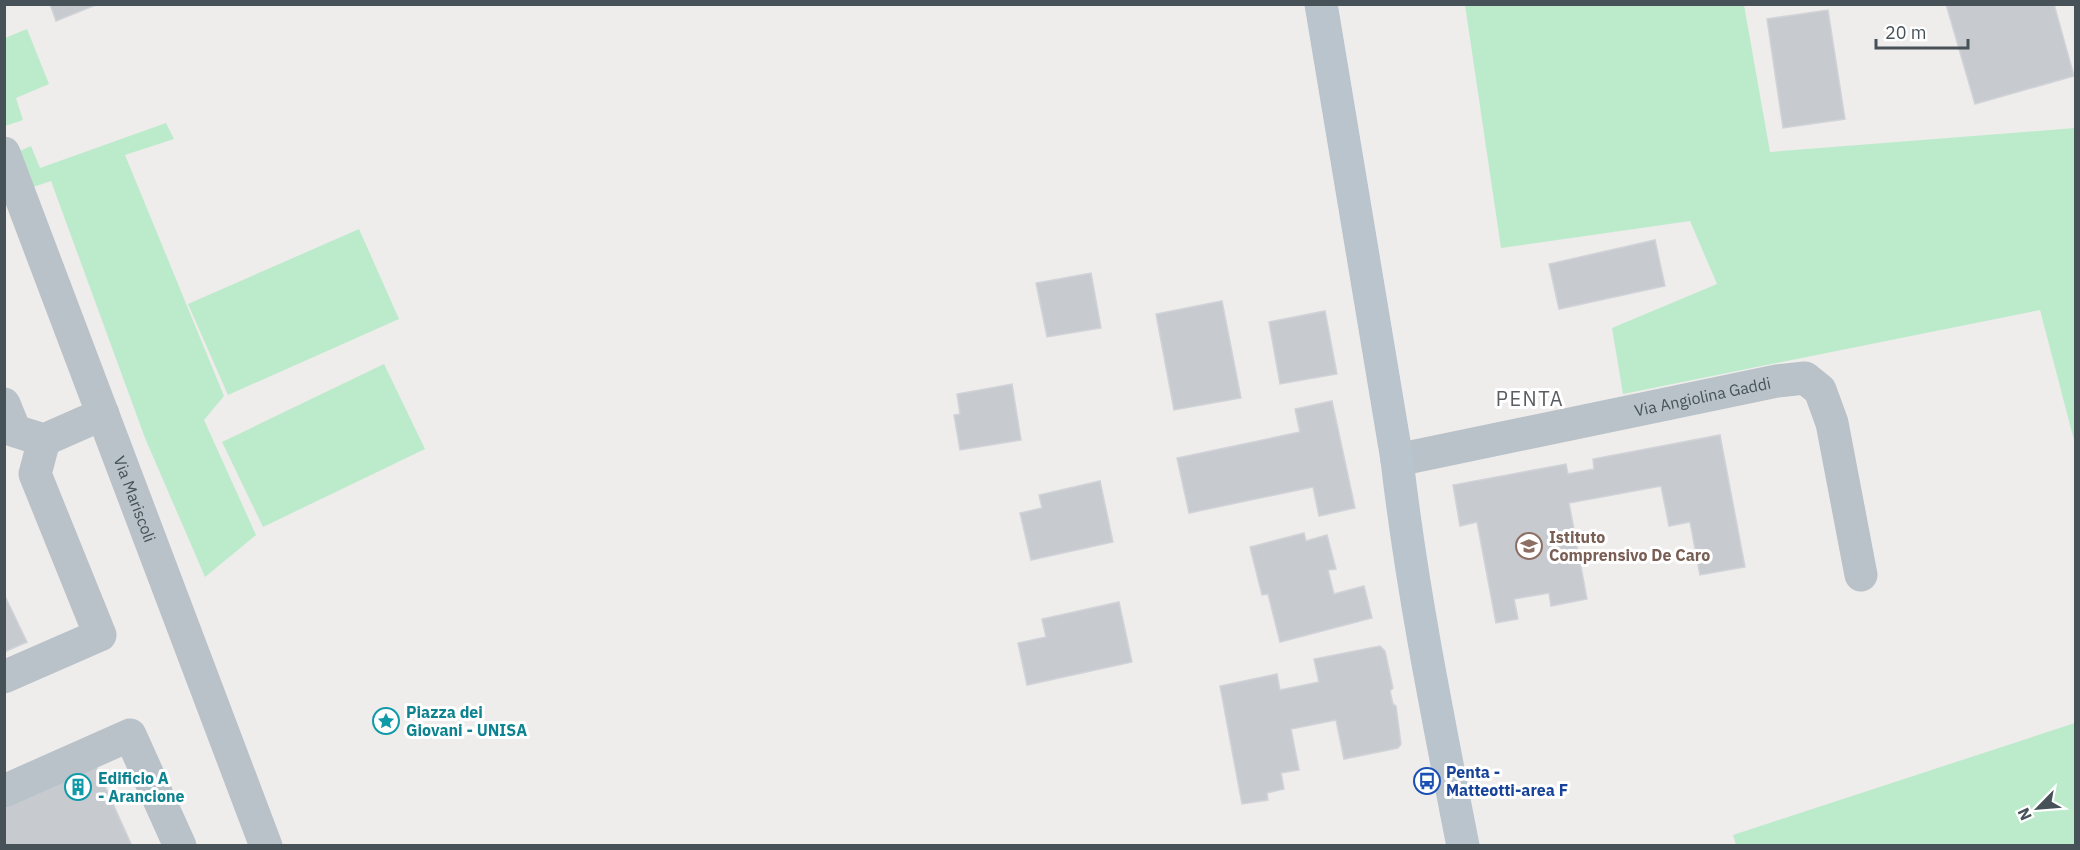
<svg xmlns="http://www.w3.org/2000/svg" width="2080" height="850" font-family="'IBM Plex Sans',sans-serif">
	<rect width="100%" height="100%" fill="#efecec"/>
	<!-- green -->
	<path fill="#bcebcb" d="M1465 5H1744L1770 152 2075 128V444L2040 310 1623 394 1612 328 1717 284 1690 221 1501 248Z
		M27 29 49 84 16 98 23 120 5 126V38Z
		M166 123 174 139 125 155 224 396 204 420 256 535 205 577 145 438 51 181 27 189 13 154 31 146 40 168Z
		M359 229 399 319 228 395 188 304Z
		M384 364 425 449 263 527 222 442Z
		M2075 723V845H1736L1733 835Z"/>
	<!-- building -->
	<path fill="#c7cacf" stroke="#d0d3d7" stroke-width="1.5" d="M50 4H98L56 21Z
		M1946 4H2054L2074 76 1975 104Z
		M1828 10 1845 119 1783 128 1767 19Z
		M1655 240 1665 286 1559 309 1549 264Z
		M1091 273 1101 328 1047 337 1036 283Z
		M1222 301 1241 398 1174 410 1156 314Z
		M1325 311 1337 374 1280 384 1269 322Z
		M1012 384 1021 440 960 450 954 415 960 414 957 394Z
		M1332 401 1355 508 1319 516 1313 487 1189 513 1177 458 1300 432 1295 409Z
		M1720 435 1745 567 1700 575 1690 522 1669 526 1661 486 1569 503 1587 599 1551 606 1549 593 1514 599 1518 619 1496 623 1477 522 1460 526 1453 485 1566 464 1568 474 1594 469 1593 459Z
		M1100 481 1113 542 1031 560 1020 513 1042 508 1039 495Z
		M1304 533 1306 541 1327 535 1336 569 1328 570 1334 594 1364 586 1372 618 1280 642 1268 594 1262 595 1250 547Z
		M4 594 27 642 4 652Z
		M1119 602 1132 662 1027 685 1018 643 1046 637 1042 619Z
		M1380 646 1385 651 1393 688 1390 691 1393 704 1396 706 1401 744 1398 748 1344 759 1336 720 1291 729 1299 770 1281 773 1284 789 1267 793 1268 800 1242 804 1220 686 1277 674 1280 690 1319 682 1314 659Z
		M96 766 132 846H4V808Z"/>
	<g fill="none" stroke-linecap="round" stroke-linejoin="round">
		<!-- street -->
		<g stroke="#b8c2c8" stroke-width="33">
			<path id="s1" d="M4 153 266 846"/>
			<path d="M4 404 15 431 44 440 103 414"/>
			<path id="s2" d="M1397 460 1777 381 1805 378 1820 390 1832 423 1861 575"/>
			<path d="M4 677 100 635 35 474 44 440"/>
			<path d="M4 791 130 735 180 846"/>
		</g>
		<!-- secondary -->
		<path stroke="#b9c4cd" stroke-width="33" d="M1321 4 1397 460C1412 590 1438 718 1463 846"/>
	</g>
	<!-- icons -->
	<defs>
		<symbol id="school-ring" viewBox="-11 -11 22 22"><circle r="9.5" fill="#fff" stroke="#8d6e63" stroke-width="1.5"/><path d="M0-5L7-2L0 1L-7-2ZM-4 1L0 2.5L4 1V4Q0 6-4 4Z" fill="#8d6e63"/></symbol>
		<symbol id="sight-ring" viewBox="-11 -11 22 22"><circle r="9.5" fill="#fff" stroke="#0f9aa8" stroke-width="1.5"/><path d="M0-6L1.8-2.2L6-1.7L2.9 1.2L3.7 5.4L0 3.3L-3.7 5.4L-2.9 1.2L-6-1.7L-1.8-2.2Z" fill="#0f9aa8"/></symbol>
		<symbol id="bus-ring" viewBox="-11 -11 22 22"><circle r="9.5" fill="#fff" stroke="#1a4fb4" stroke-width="1.5"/><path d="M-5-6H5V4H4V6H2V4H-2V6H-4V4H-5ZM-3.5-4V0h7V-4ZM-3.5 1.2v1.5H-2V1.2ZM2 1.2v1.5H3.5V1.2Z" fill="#1a4fb4"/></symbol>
		<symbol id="building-ring" viewBox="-11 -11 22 22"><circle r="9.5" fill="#fff" stroke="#0f9aa8" stroke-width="1.5"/><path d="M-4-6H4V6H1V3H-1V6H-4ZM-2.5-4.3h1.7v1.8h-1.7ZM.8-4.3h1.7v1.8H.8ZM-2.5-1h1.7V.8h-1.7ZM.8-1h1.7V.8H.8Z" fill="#0f9aa8"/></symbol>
	</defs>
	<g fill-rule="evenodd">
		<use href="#school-ring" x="1514" y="531" width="30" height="30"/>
		<use href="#sight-ring" x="371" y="706" width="30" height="30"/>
		<use href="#bus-ring" x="1412" y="766" width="30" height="30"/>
		<use href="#building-ring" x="63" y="772" width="30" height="30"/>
	</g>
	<g text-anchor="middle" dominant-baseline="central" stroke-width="6" stroke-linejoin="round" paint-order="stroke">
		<!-- street labels -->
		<g font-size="16" fill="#465158" stroke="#fff">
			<text stroke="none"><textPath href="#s2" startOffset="312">Via Angiolina Gaddi</textPath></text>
			<text stroke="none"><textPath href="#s1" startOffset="370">Via Mariscoli</textPath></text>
		</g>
		<!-- education labels -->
		<g font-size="16" font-weight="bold" fill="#785e54" stroke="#fff" text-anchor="start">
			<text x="1549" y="537">Istituto<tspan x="1549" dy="18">Comprensivo De Caro</tspan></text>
		</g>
		<!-- culture labels -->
		<g font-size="16" font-weight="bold" fill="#0d838f" stroke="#fff" text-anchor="start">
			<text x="406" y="712">Piazza dei<tspan x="406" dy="18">Giovani - UNISA</tspan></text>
			<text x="98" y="778">Edificio A<tspan x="98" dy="18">- Arancione</tspan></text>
		</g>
		<!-- transit labels -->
		<g font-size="16" font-weight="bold" fill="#164399" stroke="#fff" text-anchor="start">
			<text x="1446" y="772">Penta -<tspan x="1446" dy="18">Matteotti-area F</tspan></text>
		</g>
		<!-- quarter labels -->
		<g font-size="20" letter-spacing="1.5" fill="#595d61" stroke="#fff">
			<text x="1530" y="398">PENTA</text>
		</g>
	</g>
	<!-- border -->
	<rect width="2080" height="850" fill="none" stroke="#465158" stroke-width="12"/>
	<!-- north arrow -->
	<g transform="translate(2038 808) rotate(245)" stroke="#ffffff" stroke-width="4.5" paint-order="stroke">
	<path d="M0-4.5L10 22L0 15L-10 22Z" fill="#465158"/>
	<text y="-9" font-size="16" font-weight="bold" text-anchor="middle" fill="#465158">N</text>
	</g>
	<!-- scale -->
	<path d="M1876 39v9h92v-9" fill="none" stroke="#465158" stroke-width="3"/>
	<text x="1885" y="39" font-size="18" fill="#465158" stroke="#ffffff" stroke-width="4.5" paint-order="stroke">20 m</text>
</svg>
